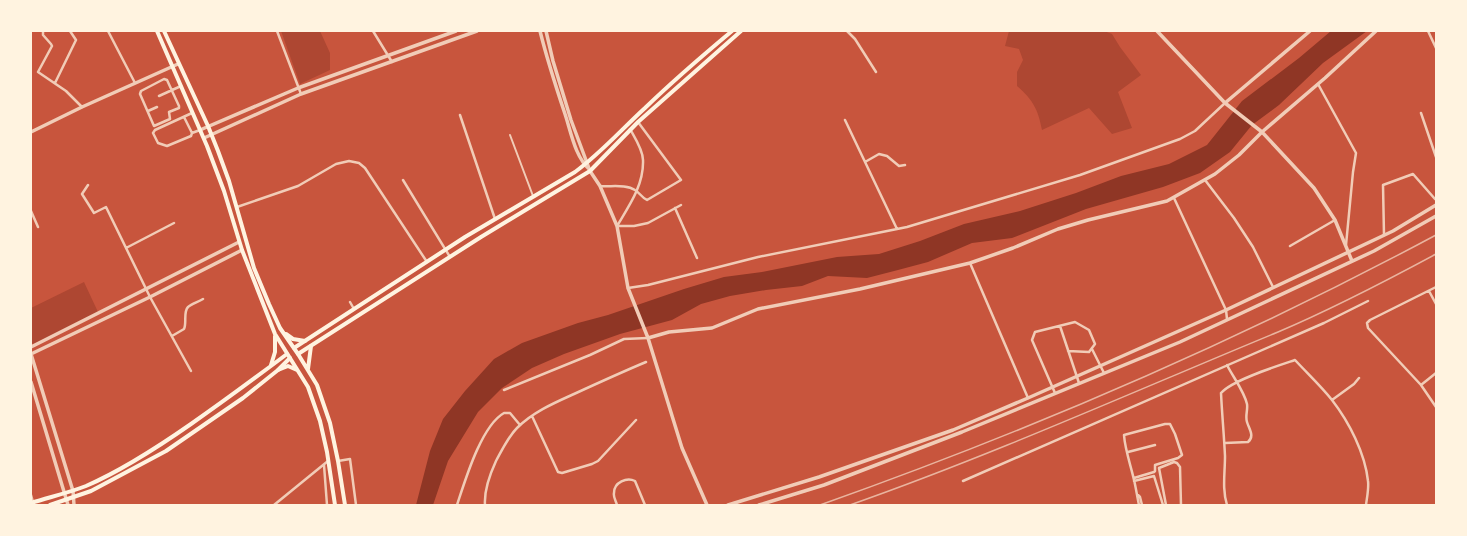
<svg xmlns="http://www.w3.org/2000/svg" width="1467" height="536" font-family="Rubik,sans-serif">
	<rect width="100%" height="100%" fill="#c8553d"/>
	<!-- green -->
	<path fill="#ae4732" d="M281 31H320L330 53V70L300 84Z
		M1009 31H1104L1112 34 1120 47 1141 75 1118 92 1132 128 1112 134 1089 108 1042 130C1038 109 1033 100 1017 86V72L1023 60 1019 49 1005 46Z
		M84 282 98 312 33 345 31 340V308Z"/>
	<!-- water -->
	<path fill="#8f3625" d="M1331 31H1367L1323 63 1279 105 1252 125 1230 152 1200 173 1163 187 1086 209 1012 238 972 243 928 262 898 270 867 278 828 276 802 286 766 290 730 296 701 304 672 320 620 334 564 354 532 368 502 388 478 412 448 461 433 505H416L430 451 443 419 465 391 494 359 522 343 578 323 608 315 684 289 724 277 762 272 837 257 879 254 920 241 964 224 1020 211 1076 193 1121 176 1169 164 1207 145 1242 101 1299 58Z"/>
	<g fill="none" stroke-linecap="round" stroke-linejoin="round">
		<!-- pedestrian -->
		<path stroke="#f1ccb7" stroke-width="2" d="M510 135 533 196"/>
		<!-- minor -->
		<path stroke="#f1ccb7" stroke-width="2.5" d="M43 31V35L51 44 52 46 38 72 66 91 82 107
			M108 31 135 83
			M277 31 301 94
			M373 31 392 62
			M847 31 855 39 876 72
			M1428 31 1436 48
			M164 79 167 80 179 106V108L169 112 170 119 154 126 140 94 141 91Z
			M55 83 76 40 70 31
			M1318 84 1356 153 1353 172 1346 245
			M159 96 181 86
			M148 111 157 107
			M192 113 155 130 153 133 158 143 167 146 191 136 192 133 200 130
			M1421 113 1436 157
			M460 115 495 219
			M184 117 192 133
			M845 120 897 229
			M865 162 879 154 887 156 899 166 905 165
			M403 180 450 257
			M1205 180 1234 218 1253 247 1273 287
			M88 185 82 194 94 213 106 207 150 297 191 371
			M600 186C611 187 626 184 635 190 640 193 641 197 647 200L681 180 638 122
			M1174 198 1226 310 1227 319
			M237 207 298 186 336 164 349 161 359 163 365 168 427 262
			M675 208 697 258
			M31 211 38 227
			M617 226C629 206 644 185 643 160 643 150 635 138 630 129
			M618 226H634L648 223 681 205
			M1384 235 1383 185 1413 174 1435 199
			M1290 246 1335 220
			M126 248 174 223
			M970 263 1028 398
			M1436 287 1370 320 1367 323 1368 328 1421 385 1436 407
			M628 288 648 285 758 257 907 227 1080 175 1180 139 1195 131 1225 103
			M1429 291 1436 304
			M350 302 354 309
			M1060 326 1079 383
			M172 336 184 329C187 323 183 312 188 307 192 304 198 302 203 299
			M1092 349 1104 373
			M1421 385 1436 373
			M504 390 590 355 624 339 648 338
			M1055 393 1032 340 1035 332 1075 322 1089 330 1095 344 1089 352 1068 351
			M1332 400 1354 384 1359 378
			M532 416 558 472 562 473 592 464 598 461 636 420
			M1225 443 1248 442C1255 436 1249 429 1247 422 1245 416 1248 410 1247 404 1244 391 1233 377 1227 365
			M1128 452 1155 445
			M338 461 350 459 356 505
			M324 465 327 505
			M1134 478 1154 472 1155 471V465L1178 458 1182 455 1175 434 1170 424H1165L1124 435C1125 450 1131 466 1134 480 1136 488 1137 496 1139 505
			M963 481 1324 323 1368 301
			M1134 481 1154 476 1163 505
			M31 495 33 502
			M1138 495 1140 497 1142 505
			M274 505 328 461
			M457 505C465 481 481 426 504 413H510L520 425
			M485 505C484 491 490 474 496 461 502 450 508 437 517 428 533 412 554 403 574 394 598 383 622 372 646 362
			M617 505C616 501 613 497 614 493 614 482 627 477 635 481L645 505
			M1166 505 1159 468 1174 462 1177 463 1180 467 1181 505
			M1227 505C1222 489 1225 473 1225 456 1224 435 1222 414 1221 393 1232 380 1277 366 1295 360 1307 373 1321 386 1332 400 1349 422 1365 453 1368 481 1369 488 1367 497 1366 505"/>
		<!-- tertiary -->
		<path stroke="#f1ccb7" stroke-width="3.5" d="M540 31C547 59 556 87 565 114 571 132 575 157 590 170
			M546 31 553 61 571 120 590 171 600 186 617 226 628 288 648 338 682 448 707 505
			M1157 31 1225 103 1262 132 1314 188 1335 220 1352 261
			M1225 103 1310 31
			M200 130 298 88 456 31
			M31 132 82 107 178 64
			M204 138 301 94 477 31
			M648 338 669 332 712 328 758 309 860 289 970 263 1013 248 1058 229 1088 220 1167 201 1215 174 1239 155 1262 132 1325 78 1376 31
			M31 347 239 242
			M31 354 150 297 242 250
			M31 354 73 491 74 505
			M31 382 68 505
			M728 505 819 477 953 430 1028 398 1226 310 1393 231 1436 205
			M759 505 824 485 962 432 1180 342 1374 251 1436 216"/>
		<!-- secondary -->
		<path stroke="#fff3e0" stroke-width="4" d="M294 348 465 237 575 172C600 154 622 129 645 108 673 81 702 56 732 31
			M298 354 481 237 590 171 638 122 741 31
			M31 503C50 497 68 493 86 486 123 470 158 447 191 424 224 401 255 378 287 354
			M50 505 91 491 166 451 243 398 278 370 290 358"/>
		<!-- primary -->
		<path stroke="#fff3e0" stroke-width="4" d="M157 31 207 146 224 191 242 250 275 334 308 387 320 421 327 452 335 505
			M164 31 208 126 218 151 229 181 254 268 269 304 280 328 298 354 317 385 330 423 338 461 345 505
			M286 334 293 339 305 341
			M271 365 275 352V336
			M308 369 311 346
			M278 370 288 366 297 370"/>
		<!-- rail -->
		<path stroke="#e9b49f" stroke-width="1.5" d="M820 505C1032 430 1238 341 1436 235
			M850 505C995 454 1135 391 1278 332 1332 309 1384 282 1436 254"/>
	</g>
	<!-- border -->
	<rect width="1467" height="536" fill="none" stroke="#fff3e0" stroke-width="64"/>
</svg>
